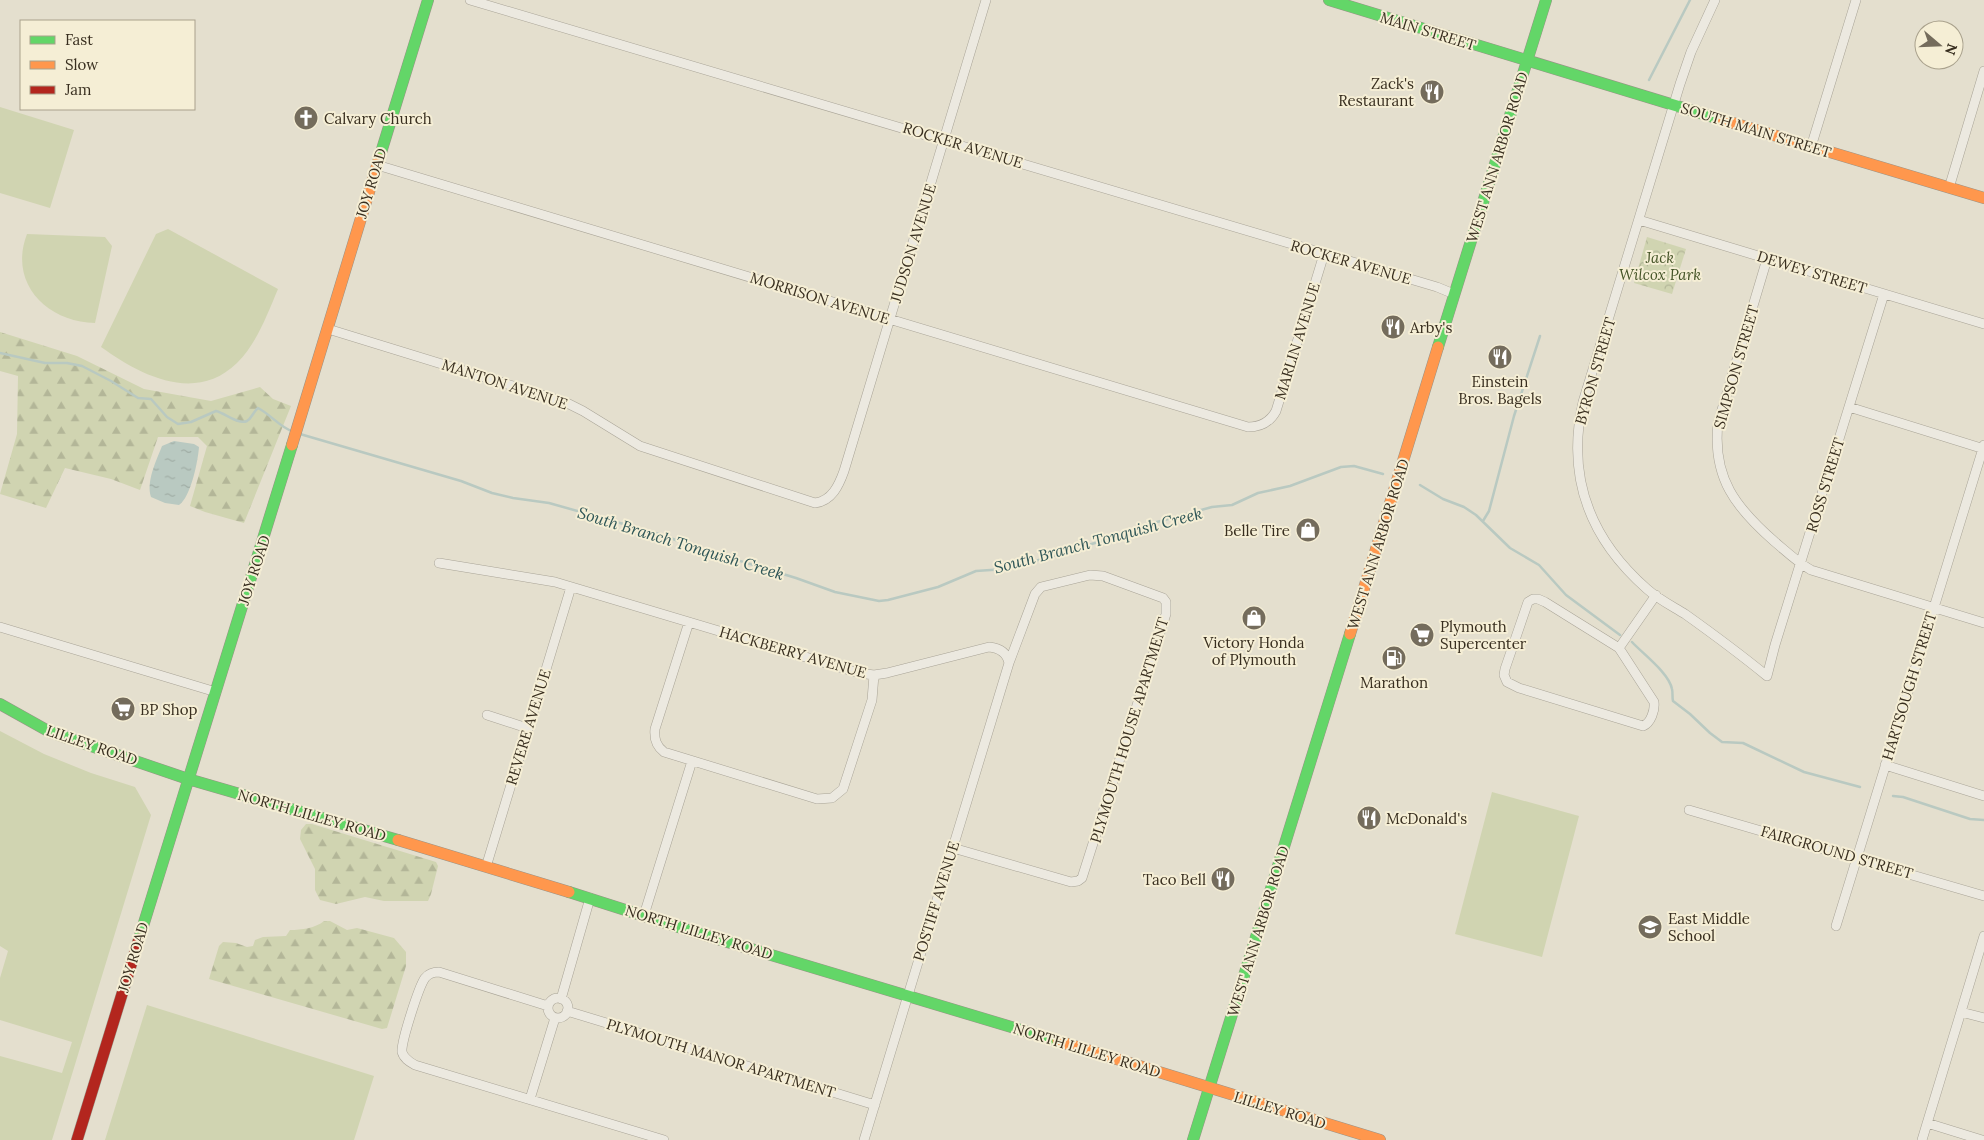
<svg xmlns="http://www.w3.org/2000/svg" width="1984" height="1140" font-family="Lora,serif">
	<defs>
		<pattern id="forest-firs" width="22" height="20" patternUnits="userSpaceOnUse" patternTransform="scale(1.25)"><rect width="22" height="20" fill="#d0d4b1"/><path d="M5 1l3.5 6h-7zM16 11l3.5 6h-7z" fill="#b3b698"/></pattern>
		<pattern id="park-crowns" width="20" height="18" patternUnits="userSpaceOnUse" patternTransform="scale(1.25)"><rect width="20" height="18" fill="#d0d4b1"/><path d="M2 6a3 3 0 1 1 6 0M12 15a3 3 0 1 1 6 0" fill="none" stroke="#b3b698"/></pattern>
		<pattern id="water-ripples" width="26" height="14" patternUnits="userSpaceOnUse" patternTransform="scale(1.25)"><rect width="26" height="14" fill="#b9c9c1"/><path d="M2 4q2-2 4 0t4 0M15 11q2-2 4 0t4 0" fill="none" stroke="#a0ada5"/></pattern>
	</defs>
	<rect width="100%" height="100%" fill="#e4dfce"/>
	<!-- grass -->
	<path fill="#d0d4b1" d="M0 107 74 130 50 208 0 193Z
		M168 229 278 289C267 315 257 343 237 363 195 404 140 375 101 347L156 234Z
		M27 234 105 237 112 246 95 323C47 322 8 283 27 234Z
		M0 731 44 754 91 773 135 787 151 815 52 1140H0V1056L62 1073 72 1042 0 1020V978L8 951 0 946Z
		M1492 792 1579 816 1542 957 1455 934Z
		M147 1005 374 1076 354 1140H105Z"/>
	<!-- forest -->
	<path fill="url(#forest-firs)" d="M0 332 77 356 144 389 211 401 260 387 273 399 291 406 244 523 205 512 190 506 207 446 198 437H158L140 490 111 479 65 468 46 508 0 494 17 434 18 376 0 371Z
		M306 824H312L436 862 438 866 431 894 428 901H384L365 897 336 904 320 900 315 890V869L300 839 301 830Z
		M324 921H330L347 930 357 928 394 938 406 952V966L387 1028 382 1029 209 979 219 946 223 942 236 943 247 947 253 946 255 940 263 937 286 936 290 930C301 930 316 928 324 921Z"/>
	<!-- park -->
	<path fill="url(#park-crowns)" d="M1647 237 1686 249 1672 294 1634 283Z"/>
	<!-- water -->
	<path fill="url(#water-ripples)" d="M174 441 194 444 199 447C198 461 191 497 179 505L165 503 151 497C146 482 156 461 162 446Z"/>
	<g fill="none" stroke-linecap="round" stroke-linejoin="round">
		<!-- stream -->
		<path stroke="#b9c9c1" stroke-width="2.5" d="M1649 80 1690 0
			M0 353 45 363H67L82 366 111 381 138 398 151 399 167 417 178 424 191 422 216 411C225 413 238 425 247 421 252 418 253 412 258 408 270 414 281 428 292 431
			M300 434 461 481 492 493 513 498 549 503 659 534 701 549 796 578 835 592 879 601 888 600 938 587 976 571 1005 569 1076 550 1088 545 1130 533 1157 522 1212 507 1232 505 1258 493 1290 486 1341 467 1354 466 1383 474
			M1420 485 1443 499 1464 507 1476 515 1510 548 1539 565 1566 595 1620 635
			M1483 521 1489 511 1514 416 1540 336
			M1632 642C1643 654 1669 673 1672 689 1673 693 1672 697 1673 701L1690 714 1710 733 1722 742 1743 743 1804 772 1860 787
			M1893 796 1903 797 1970 819 1984 820"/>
		<defs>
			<path id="street" d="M470 0 1437 287 1454 294
				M1715 0 1691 52 1680 84 1583 402C1566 477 1590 539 1647 589 1658 599 1672 606 1685 614 1713 634 1740 654 1767 676L1775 645 1884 294
				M1811 147 1856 0
				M377 165 1248 427C1261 427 1270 422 1276 411L1324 254
				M1949 188 1984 71
				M1639 220 1984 324
				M1767 259 1718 423C1712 478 1736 508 1775 542 1787 552 1797 562 1811 570L1984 623
				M328 329 565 402 583 411 640 446 815 503C832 501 839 485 844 471L986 0
				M1849 407 1984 449
				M439 563 555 582 859 673 874 675 887 673 989 647C999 648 1007 652 1009 663
				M1533 599H1538L1545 602 1619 648 1654 702C1655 710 1651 723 1643 726L1519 688 1507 682 1504 675 1505 669 1528 602Z
				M689 622 655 729C654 739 656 746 664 752L817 799 832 798 843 789 872 700 874 675
				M0 627 216 692
				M1619 648 1656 595
				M487 715 527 728
				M1885 765 1984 796
				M1689 810 1984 896
				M486 867 571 587
				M644 915 692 761
				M1836 926 1984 445
				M548 1008a10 10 0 1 1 20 0a10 10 0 1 1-20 0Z
				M561 999 590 898
				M548 1006 439 972C434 972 429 973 425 978 419 986 401 1042 402 1052 404 1059 410 1062 415 1065L664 1140
				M567 1011 875 1105
				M1961 1012 1984 1018
				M530 1099 555 1018
				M1927 1123 1982 1140
				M864 1140 1009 663 1035 594 1041 587 1090 575 1103 576 1163 598 1166 602V614L1082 878 1078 881 1071 882 953 848
				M1922 1140 1984 936"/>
			<path id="fast" d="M1329 0 1723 120
				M379 159 428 0
				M1438 347 1546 0
				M0 704 50 732 188 779 398 840
				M569 892 691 931 1058 1041
				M139 939 292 445
				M1193 1140 1350 634"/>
			<path id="slow" d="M1723 120 1984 198
				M292 445 379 159
				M1350 634 1438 347
				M398 840 569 892
				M1058 1041 1380 1140"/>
			<path id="jam" d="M77 1140 139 939"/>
		</defs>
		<!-- street casing -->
		<use href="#street" stroke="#a9a497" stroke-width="10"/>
		<!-- fast casing -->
		<use href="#fast" stroke="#999387" stroke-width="12"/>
		<!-- slow casing -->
		<use href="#slow" stroke="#999387" stroke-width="12"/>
		<!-- jam casing -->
		<use href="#jam" stroke="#999387" stroke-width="12"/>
		<!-- street -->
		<use href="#street" stroke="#ece9e0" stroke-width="9"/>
		<!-- fast -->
		<use href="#fast" stroke="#63d668" stroke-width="11"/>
		<!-- slow -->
		<use href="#slow" stroke="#ff974d" stroke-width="11"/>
		<!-- jam -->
		<use href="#jam" stroke="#b3261e" stroke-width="11"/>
	</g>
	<!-- icons -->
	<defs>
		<symbol id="restaurant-disc" viewBox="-11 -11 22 22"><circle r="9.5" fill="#746c5c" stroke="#f5eed5"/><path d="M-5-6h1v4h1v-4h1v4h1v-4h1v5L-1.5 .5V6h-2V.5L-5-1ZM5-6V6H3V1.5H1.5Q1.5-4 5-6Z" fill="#fff"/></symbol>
		<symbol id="church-disc" viewBox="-11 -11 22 22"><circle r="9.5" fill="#746c5c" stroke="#f5eed5"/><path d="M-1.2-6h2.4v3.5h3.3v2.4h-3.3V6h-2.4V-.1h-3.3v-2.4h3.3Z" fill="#fff"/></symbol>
		<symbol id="shop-disc" viewBox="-11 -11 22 22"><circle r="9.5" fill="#746c5c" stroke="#f5eed5"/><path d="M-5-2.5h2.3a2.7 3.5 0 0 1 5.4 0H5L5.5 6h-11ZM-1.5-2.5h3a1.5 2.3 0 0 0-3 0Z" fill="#fff"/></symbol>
		<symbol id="supermarket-disc" viewBox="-11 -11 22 22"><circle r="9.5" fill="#746c5c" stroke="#f5eed5"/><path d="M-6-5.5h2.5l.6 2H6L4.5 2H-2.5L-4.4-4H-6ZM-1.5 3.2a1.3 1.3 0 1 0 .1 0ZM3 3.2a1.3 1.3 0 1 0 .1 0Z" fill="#fff"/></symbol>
		<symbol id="fuel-disc" viewBox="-11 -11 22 22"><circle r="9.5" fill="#746c5c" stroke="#f5eed5"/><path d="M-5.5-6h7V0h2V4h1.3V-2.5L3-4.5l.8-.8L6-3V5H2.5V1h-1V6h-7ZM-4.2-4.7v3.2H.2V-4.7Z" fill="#fff"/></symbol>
		<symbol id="school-disc" viewBox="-11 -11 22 22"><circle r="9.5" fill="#746c5c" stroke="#f5eed5"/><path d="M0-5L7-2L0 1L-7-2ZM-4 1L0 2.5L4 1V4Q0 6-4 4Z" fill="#fff"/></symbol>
	</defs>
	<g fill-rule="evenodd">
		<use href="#restaurant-disc" x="1418" y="78" width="28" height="28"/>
		<use href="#church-disc" x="292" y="104" width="28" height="28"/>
		<use href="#restaurant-disc" x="1379" y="313" width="28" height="28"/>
		<use href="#restaurant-disc" x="1486" y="343" width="28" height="28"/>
		<use href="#shop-disc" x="1294" y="516" width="28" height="28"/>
		<use href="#shop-disc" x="1240" y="604" width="28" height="28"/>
		<use href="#supermarket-disc" x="1408" y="621" width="28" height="28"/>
		<use href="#fuel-disc" x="1380" y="644" width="28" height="28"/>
		<use href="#supermarket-disc" x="109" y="695" width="28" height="28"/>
		<use href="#restaurant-disc" x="1355" y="804" width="28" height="28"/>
		<use href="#restaurant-disc" x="1209" y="865" width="28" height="28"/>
		<use href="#school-disc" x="1636" y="913" width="28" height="28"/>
	</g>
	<g text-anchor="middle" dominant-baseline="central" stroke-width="4" stroke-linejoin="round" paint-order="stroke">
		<!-- street labels -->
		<g font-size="15" fill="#382e1f" stroke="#f5eed5">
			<text transform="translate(1428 31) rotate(17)">MAIN STREET</text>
			<text transform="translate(1756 130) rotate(17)">SOUTH MAIN STREET</text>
			<text transform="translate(963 145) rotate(17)">ROCKER AVENUE</text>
			<text transform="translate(1497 157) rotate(-73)">WEST ANN ARBOR ROAD</text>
			<text transform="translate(371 183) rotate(-73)">JOY ROAD</text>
			<text transform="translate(913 243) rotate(-73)">JUDSON AVENUE</text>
			<text transform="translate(1351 262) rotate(16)">ROCKER AVENUE</text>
			<text transform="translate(1812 272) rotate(17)">DEWEY STREET</text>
			<text transform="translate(820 298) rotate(17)">MORRISON AVENUE</text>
			<text transform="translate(1297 341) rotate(-73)">MARLIN AVENUE</text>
			<text transform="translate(1736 367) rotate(-74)">SIMPSON STREET</text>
			<text transform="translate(1595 371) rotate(-74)">BYRON STREET</text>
			<text transform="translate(505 384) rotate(18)">MANTON AVENUE</text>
			<text transform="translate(1825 485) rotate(-73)">ROSS STREET</text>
			<text transform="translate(1378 544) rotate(-73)">WEST ANN ARBOR ROAD</text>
			<text transform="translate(254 570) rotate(-72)">JOY ROAD</text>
			<text transform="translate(793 652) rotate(16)">HACKBERRY AVENUE</text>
			<text transform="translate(1909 686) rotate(-73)">HARTSOUGH STREET</text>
			<text transform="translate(528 727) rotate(-73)">REVERE AVENUE</text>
			<text transform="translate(1129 730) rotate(-73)">PLYMOUTH HOUSE APARTMENT</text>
			<text transform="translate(92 745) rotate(19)">LILLEY ROAD</text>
			<text transform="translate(312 815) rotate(16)">NORTH LILLEY ROAD</text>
			<text transform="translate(1837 852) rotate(16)">FAIRGROUND STREET</text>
			<text transform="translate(936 901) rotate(-73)">POSTIFF AVENUE</text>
			<text transform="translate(1258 931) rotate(-73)">WEST ANN ARBOR ROAD</text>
			<text transform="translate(699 932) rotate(17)">NORTH LILLEY ROAD</text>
			<text transform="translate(133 957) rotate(-73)">JOY ROAD</text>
			<text transform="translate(1087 1050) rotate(17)">NORTH LILLEY ROAD</text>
			<text transform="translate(721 1058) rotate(17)">PLYMOUTH MANOR APARTMENT</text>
			<text transform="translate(1280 1110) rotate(17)">LILLEY ROAD</text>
		</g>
		<!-- poi labels -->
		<g font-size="15" fill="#382e1f" stroke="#f5eed5" text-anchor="start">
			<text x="1414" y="83" text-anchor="end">Zack's<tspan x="1414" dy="17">Restaurant</tspan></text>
			<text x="324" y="118">Calvary Church</text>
			<text x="1410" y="327">Arby's</text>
			<text x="1500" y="381" text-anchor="middle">Einstein<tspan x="1500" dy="17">Bros. Bagels</tspan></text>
			<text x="1290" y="530" text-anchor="end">Belle Tire</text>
			<text x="1440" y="626">Plymouth<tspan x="1440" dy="17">Supercenter</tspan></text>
			<text x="1254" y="642" text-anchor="middle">Victory Honda<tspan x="1254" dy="17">of Plymouth</tspan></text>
			<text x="1394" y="682" text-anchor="middle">Marathon</text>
			<text x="140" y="709">BP Shop</text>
			<text x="1386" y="818">McDonald's</text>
			<text x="1206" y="879" text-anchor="end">Taco Bell</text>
			<text x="1668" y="918">East Middle<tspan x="1668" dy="17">School</tspan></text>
		</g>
		<!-- park labels -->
		<g font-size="15" font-style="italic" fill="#445427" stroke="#f5eed5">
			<text x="1660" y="257">Jack<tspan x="1660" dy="17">Wilcox Park</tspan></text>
		</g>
		<!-- water labels -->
		<g font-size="16" font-style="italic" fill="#2f5657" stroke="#f5eed5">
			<text transform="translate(1098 540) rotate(-15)">South Branch Tonquish Creek</text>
			<text transform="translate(681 543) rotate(17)">South Branch Tonquish Creek</text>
		</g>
	</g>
	<!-- legend -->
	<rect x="20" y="20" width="175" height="90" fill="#f5eed5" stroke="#a9a18c"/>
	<rect x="30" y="36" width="25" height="8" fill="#63d668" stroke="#a9a18c"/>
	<text x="65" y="45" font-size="15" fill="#382e1f">Fast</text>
	<rect x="30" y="61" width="25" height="8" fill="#ff974d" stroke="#a9a18c"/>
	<text x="65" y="70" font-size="15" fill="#382e1f">Slow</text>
	<rect x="30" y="86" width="25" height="8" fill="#b3261e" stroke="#a9a18c"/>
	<text x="65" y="95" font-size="15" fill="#382e1f">Jam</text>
	<!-- north arrow -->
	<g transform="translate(1939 45) rotate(109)"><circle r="24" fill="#f5eed5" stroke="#a9a18c"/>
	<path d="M0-4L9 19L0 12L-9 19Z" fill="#746c5c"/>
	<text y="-8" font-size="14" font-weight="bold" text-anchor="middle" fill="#382e1f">N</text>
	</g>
</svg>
